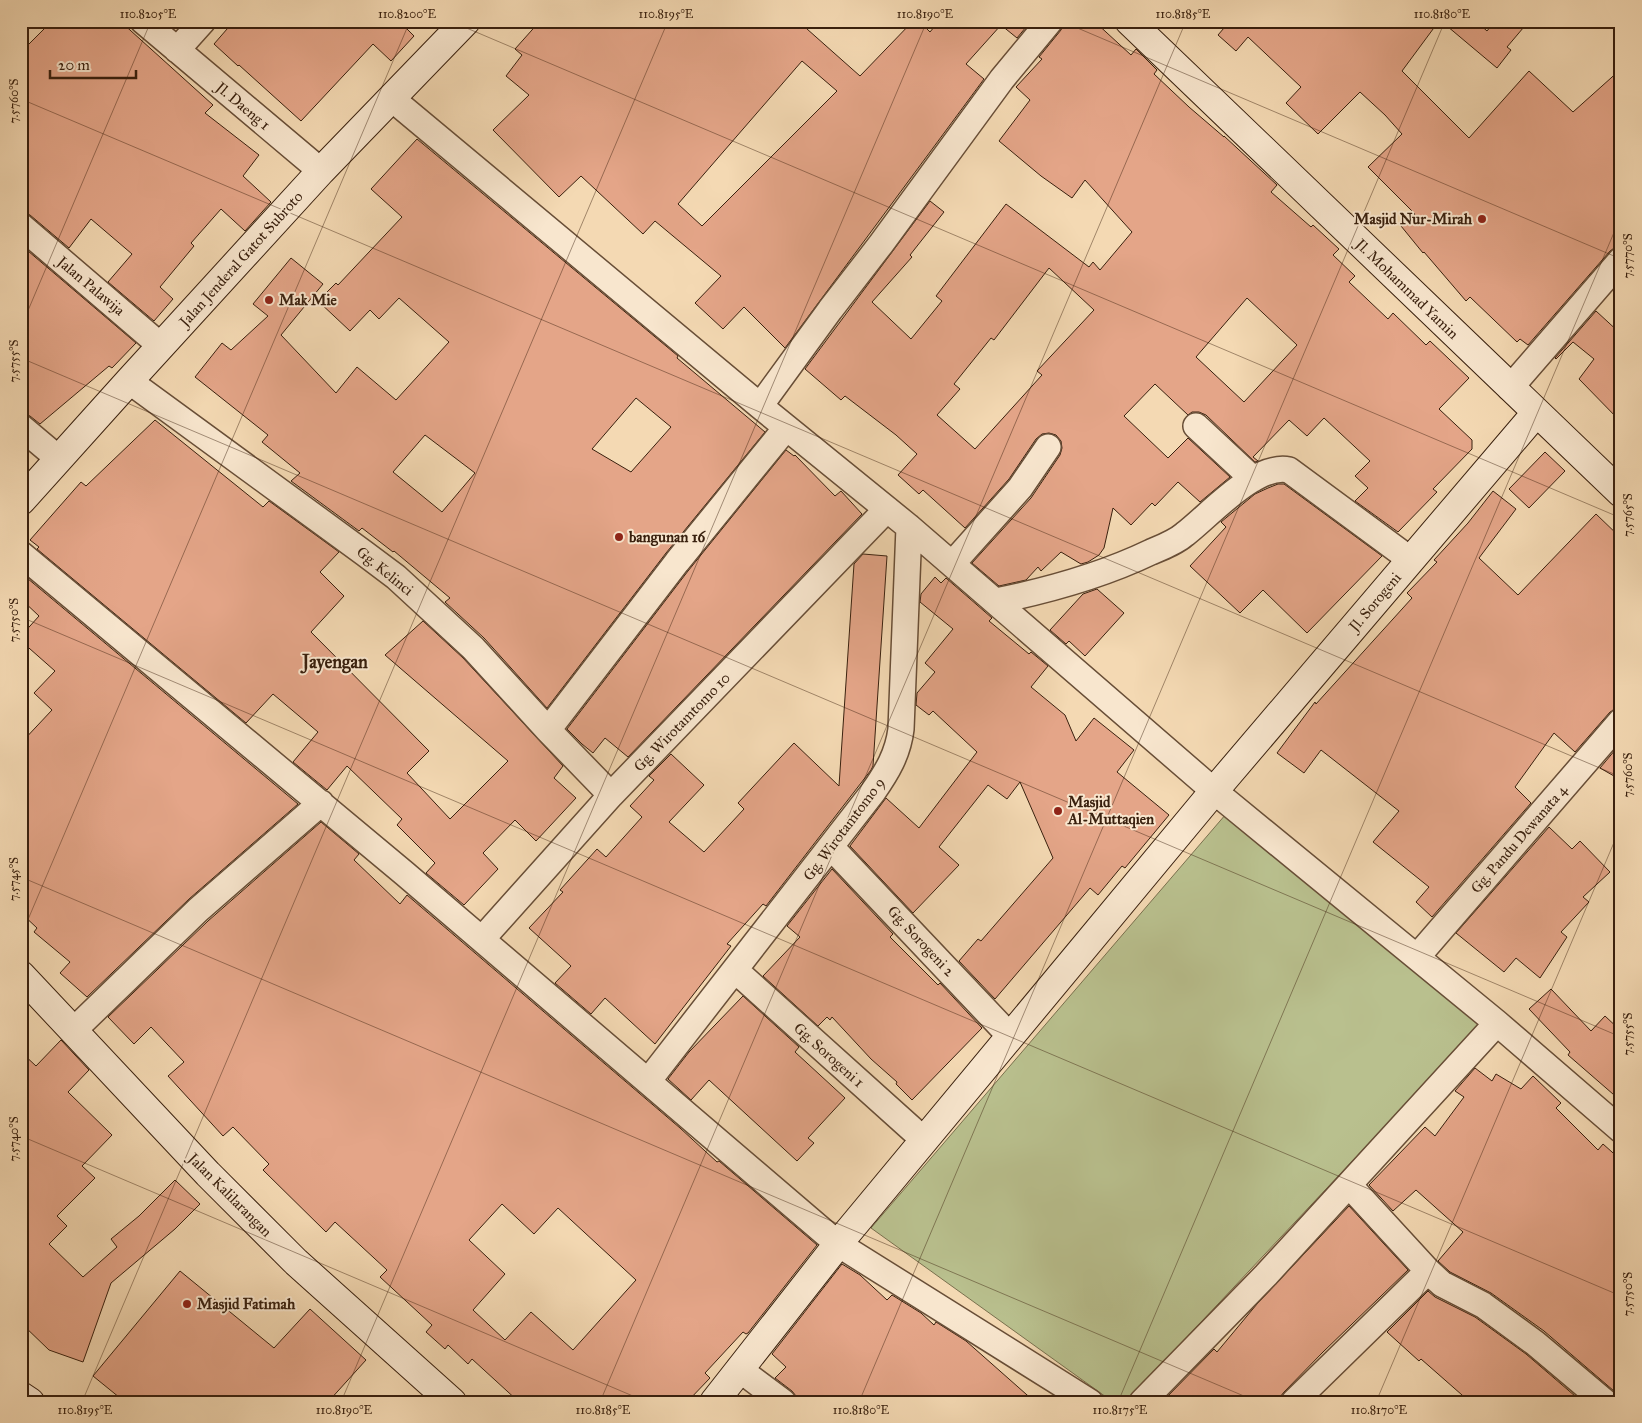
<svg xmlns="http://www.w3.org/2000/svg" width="1642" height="1423" font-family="'IM FELL Great Primer',serif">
	<rect width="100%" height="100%" fill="#f4d9b3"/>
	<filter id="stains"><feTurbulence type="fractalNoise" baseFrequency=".004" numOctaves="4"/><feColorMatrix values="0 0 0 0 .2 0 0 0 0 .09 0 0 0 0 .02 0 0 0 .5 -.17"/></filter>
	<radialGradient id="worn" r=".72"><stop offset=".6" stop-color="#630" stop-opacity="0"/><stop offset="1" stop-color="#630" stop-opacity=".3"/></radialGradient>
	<!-- green -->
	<path fill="#b9c08e" stroke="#79704e" d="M1226 814 1481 1024 1126 1402H1113L871 1228Z"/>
	<!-- building -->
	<path fill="#e4a588" stroke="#39200e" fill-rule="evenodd" d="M52 21H120L213 105 205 113 259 155 243 176 271 202 245 231 221 209 191 243 194 246 160 287 173 299 154 321 108 282 132 254 91 219 69 248 30 215 21 212V52Z
		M234 21H399L414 36 391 61 373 44 301 121 239 65 238 66 214 44Z
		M540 21H798L860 76 913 21H919L930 32 939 21H1031L1017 38 1001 25 966 64 984 79 785 348 744 307 723 329 695 303 721 276 655 221 643 234 581 176 559 197 493 130 529 95 506 76 522 55 515 49ZM802 61 837 91 702 226 678 204Z
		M1064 21H1094L1131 55 1136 49 1157 70 1154 74 1189 107 1224 137V136L1277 185 1271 192 1311 227 1313 225 1339 249 1333 255 1355 276 1349 282 1388 319 1393 313 1426 345 1430 341 1469 378 1439 409 1472 440V449L1433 489 1437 492 1398 532 1355 501 1368 488 1355 476 1370 461 1324 418 1307 436 1289 420 1253 457 1258 461 1255 462 1206 415 1199 412H1192L1188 415 1155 384 1124 416 1168 458 1188 438 1230 477 1200 502 1178 482 1155 506 1152 503 1131 525 1113 508 1104 548 1099 555 1088 562 1081 564 1061 552 1041 571 1038 567 1026 580 999 586 972 563 1031 498 1060 455 1062 448 1061 441 1056 435 1049 433 1042 434 1036 439 1009 479 965 528 923 490 919 494 898 475 917 454 896 435 845 396 841 400 805 369 930 201 944 212 910 255 912 257 872 302 911 339 942 301 936 296 1006 204 1089 267 1093 262 1100 270 1132 232 1085 180 1072 198 1041 176 999 141 1030 100 1016 87 1042 59 1039 57 1061 30ZM1049 268 1094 310 1037 371 1042 375 975 449 937 415 960 389 954 384 991 338 994 340ZM1247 298 1297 345 1244 402 1196 357Z
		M1230 21H1439L1402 71 1469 138 1529 71 1573 112 1621 69V246L1616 247 1610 251 1528 345 1520 339 1517 342 1470 297 1466 301 1424 252 1423 253 1401 226 1415 214 1368 167 1402 134 1385 115 1360 92 1318 134 1286 103 1301 87 1248 37 1236 51 1218 35Z
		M1441 21H1476L1487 31 1495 21H1529L1507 47 1511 50 1497 68Z
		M417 139 678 356 677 358 765 432 666 553 547 708 484 638 445 602 450 598 394 551 393 552 362 528 359 531 291 481 300 473 262 442 268 435 195 377 222 343 231 350 268 316 253 304 291 258 323 284 281 335 336 393 357 367 396 400 449 342 399 298 379 319 370 310 350 331 318 301 336 283 338 285 402 217 371 189ZM636 398 671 427 631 472 592 449ZM425 435 475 473 442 512 393 472Z
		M21 245 136 343 112 368 109 366 40 424 30 416 21 413Z
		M1596 311 1621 334V422L1579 379 1594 359 1573 342 1556 359 1555 358Z
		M155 420 263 507 269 501 339 552 320 572 344 596 311 632 429 751 407 773 450 819 508 761 385 655 423 621 463 658 563 766 554 778 576 798 536 841 515 820 483 853 498 869 464 905 426 873 435 863 397 825 402 819 347 766 327 790 293 762 318 732 273 694 246 723 37 549 39 547 30 540 81 482 86 486Z
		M786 450 794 456 795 455 835 496 841 491 862 514 628 757 605 738 593 753 582 744 567 729 688 571Z
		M1545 452 1565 471 1529 508 1509 489Z
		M1278 484H1284L1382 556 1307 633 1263 590 1240 613 1190 566 1226 527 1221 522 1255 494 1268 488Z
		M1493 491 1516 509 1479 558 1518 595 1596 514 1621 538V707L1610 712 1575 752 1554 733 1515 787 1531 803 1432 917 1416 902 1429 887 1373 842 1399 811 1321 750 1304 773 1277 753 1315 702 1316 704 1412 598 1407 593 1437 562 1434 560 1468 523Z
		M863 554 887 556 873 766 871 770 766 906 763 904 727 944 731 946 655 1044 605 998 591 1014 555 983 571 966 529 928 563 892 560 890 597 849 606 857 642 817 630 806 654 780 649 776 671 754 704 785 669 822 704 852 744 809 738 803 794 743 839 786 854 564Z
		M21 573 298 804 189 899 87 997 60 973 70 962 34 932 37 928 21 913V743L52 710 34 693 55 671 21 641V636L39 616 21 599Z
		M935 577 941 583 946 578 992 618 989 621 1029 654 1031 652 1048 666 1031 687 1065 715 1076 741 1094 718 1134 750 1117 772 1169 815 1125 868 1122 866 1098 895 1090 888 995 999 959 961 978 939 981 941 1053 858 1020 782 1007 799 988 785 939 847 959 865 913 913 850 846 886 798 919 828 977 752 933 711 929 715 916 705 917 693 935 672 925 663 953 629 920 602 921 594Z
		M1097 589 1124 613 1085 656 1069 641 1066 644 1050 630 1083 594Z
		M1621 743V780L1600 768Z
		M321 822 359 854 354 860 400 904 407 895 680 1128 717 1162 719 1161 817 1245 748 1333 746 1334 743 1332 705 1373 710 1378 687 1402H519L472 1359 468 1364 448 1345 445 1349 426 1332 432 1325 380 1277 387 1270 335 1222 326 1232 263 1170 269 1164 233 1127 223 1136 168 1076 184 1062 151 1027 134 1044 108 1017 208 921ZM502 1204 534 1234 558 1208 636 1280 573 1350 531 1312 505 1340 473 1310 505 1274 469 1240Z
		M1549 827 1572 849 1580 841 1610 872 1583 897 1589 902 1561 932 1567 937 1540 978 1516 958 1504 972 1456 933Z
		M832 869 893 934 890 937 938 985 940 983 982 1028 912 1100 896 1084 897 1082 871 1059 832 1017 830 1020 827 1017 818 1026 763 976 800 937 787 926Z
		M1551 989 1591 1031 1605 1016 1621 1031V1101L1568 1055 1570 1052 1529 1009Z
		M743 996 799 1047 795 1052 845 1098 808 1138 814 1143 797 1161 709 1080 691 1100 668 1079 689 1052Z
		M61 1040 89 1070 68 1092 112 1135 82 1166 95 1178 57 1216 67 1226 49 1244 83 1277 117 1247 111 1239 139 1216 175 1180 200 1204 175 1229 111 1283 83 1362 49 1350 21 1323V1052L36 1066Z
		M1475 1068 1492 1081 1496 1074 1521 1089 1533 1076 1561 1103 1556 1108 1598 1150 1603 1144 1621 1160V1402H1619L1618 1397 1614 1391 1544 1331 1491 1293 1450 1272 1438 1261 1463 1232 1416 1190 1393 1211 1369 1185 1425 1127 1435 1136 1464 1097 1455 1091Z
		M1349 1206 1408 1270 1323 1352 1284 1392 1276 1402H1162L1214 1349 1217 1352 1257 1304Z
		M842 1264 860 1275 887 1300 892 1295 921 1313 934 1325 936 1322 966 1341 1035 1402H797L796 1396 792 1391 775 1378 786 1367 772 1354Z
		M180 1271 274 1348 310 1309 366 1360 328 1402H125L93 1376Z
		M1428 1291 1435 1297 1475 1317 1526 1354 1582 1402H1470L1421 1359 1419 1361 1387 1332Z"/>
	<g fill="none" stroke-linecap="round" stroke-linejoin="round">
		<defs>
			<path id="street" d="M143 21 321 171
				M177 50 203 21
				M391 98 760 406 909 527 1214 791 1497 1023 1621 1130
				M21 226 161 346
				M129 381 364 553 396 577 473 648 548 730 611 795
				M1510 388 1621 260
				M760 406 830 310 881 244 1002 79 1050 21
				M1196 426 1253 479
				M21 427 59 459
				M21 554 404 873 838 1244 1090 1402
				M952 564 1020 488 1048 447
				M996 601C1050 590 1101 576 1151 552 1163 547 1176 542 1185 534 1210 515 1255 463 1289 470L1411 560
				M548 730 677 562 786 428
				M831 847 1010 1036
				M482 939 611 795 887 509
				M1417 957 1621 721
				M735 970 924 1140
				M73 1031 198 910 321 803
				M649 1080 873 792C887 772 898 754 901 729L909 527
				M1349 1185 1428 1271 1442 1284 1483 1305 1535 1343 1605 1402
				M739 1369 783 1402
				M1142 1402 1266 1275 1497 1023
				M1294 1402 1428 1271"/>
			<path id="secondary" d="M1129 21 1621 493
				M21 501 129 381 321 171 466 21
				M21 975 208 1174 296 1262 452 1402
				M21 1396 30 1402
				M714 1402 838 1244 1214 791 1536 413"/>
		</defs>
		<!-- street casing -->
		<use href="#street" stroke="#684e37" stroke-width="28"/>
		<!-- secondary casing -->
		<use href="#secondary" stroke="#39200e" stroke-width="30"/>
		<!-- street -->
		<use href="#street" stroke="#f8e6ce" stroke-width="25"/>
		<!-- secondary -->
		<use href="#secondary" stroke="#f8e6ce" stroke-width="28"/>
	</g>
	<!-- ticks -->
	<path fill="none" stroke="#39200e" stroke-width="1" stroke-opacity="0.45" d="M450 21 1621 518M1061 21 1621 259M21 99 1621 777M21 327 151 21M21 358 1621 1037M21 617 1621 1296M21 877 1258 1402M21 936 410 21M21 1136 647 1402M21 1395 36 1402M82 1402 668 21M341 1402 927 21M600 1402 1186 21M859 1402 1445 21M1118 1402 1621 216M1376 1402 1621 826"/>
	<!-- markers -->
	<g fill="#8f2418" stroke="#f8e6ce" stroke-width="2">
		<circle cx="1482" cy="219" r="5"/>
		<circle cx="269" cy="300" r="5"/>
		<circle cx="619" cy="537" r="5"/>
		<circle cx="1058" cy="811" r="5"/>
		<circle cx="187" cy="1304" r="5"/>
	</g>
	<g text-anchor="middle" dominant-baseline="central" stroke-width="4" stroke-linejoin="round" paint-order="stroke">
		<!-- street labels -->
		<g font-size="15" fill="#39200e" stroke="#f8e6ce">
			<text transform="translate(243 106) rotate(40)">Jl. Daeng 1</text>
			<text transform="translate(241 259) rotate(-48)">Jalan Jenderal Gatot Subroto</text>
			<text transform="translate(91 286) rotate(40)">Jalan Palawija</text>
			<text transform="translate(1407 289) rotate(44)">Jl. Mohammad Yamin</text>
			<text transform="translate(385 571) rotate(39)">Gg. Kelinci</text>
			<text transform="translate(1375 602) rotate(-50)">Jl. Sorogeni</text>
			<text transform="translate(682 722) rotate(-46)">Gg. Wirotamtomo 10</text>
			<text transform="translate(844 829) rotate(-53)">Gg. Wirotamtomo 9</text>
			<text transform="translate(1519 839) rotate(-49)">Gg. Pandu Dewanata 4</text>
			<text transform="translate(921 941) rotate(47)">Gg. Sorogeni 2</text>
			<text transform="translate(829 1055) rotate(42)">Gg. Sorogeni 1</text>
			<text transform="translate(230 1195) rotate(45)">Jalan Kalilarangan</text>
		</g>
		<!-- poi labels -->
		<g font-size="15" font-weight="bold" fill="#39200e" stroke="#f8e6ce" text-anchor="start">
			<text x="1472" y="219" text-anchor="end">Masjid Nur-Mirah</text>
			<text x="279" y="300">Mak Mie</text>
			<text x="629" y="537">bangunan 16</text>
			<text x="1068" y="802">Masjid<tspan x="1068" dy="17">Al-Muttaqien</tspan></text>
			<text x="197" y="1304">Masjid Fatimah</text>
		</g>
		<!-- quarter labels -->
		<g font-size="18" font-weight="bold" fill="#39200e" stroke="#f8e6ce">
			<text x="335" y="662">Jayengan</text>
		</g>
	</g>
	<!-- margin -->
	<rect width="1642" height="1423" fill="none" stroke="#f4d9b3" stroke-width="55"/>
	<!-- scale -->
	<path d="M50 70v8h86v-8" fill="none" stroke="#39200e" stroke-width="2.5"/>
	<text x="58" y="70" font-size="15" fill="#39200e" stroke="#f8e6ce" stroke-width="4" paint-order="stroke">20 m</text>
	<rect x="28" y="28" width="1586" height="1368" fill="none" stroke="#39200e" stroke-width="2"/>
	<g font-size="12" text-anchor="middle" fill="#39200e">
		<text x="148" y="18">110.8205°E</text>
		<text x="407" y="18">110.8200°E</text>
		<text x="666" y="18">110.8195°E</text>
		<text x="925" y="18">110.8190°E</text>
		<text x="1183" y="18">110.8185°E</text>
		<text x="1442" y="18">110.8180°E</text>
		<text transform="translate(14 101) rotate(-90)" y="4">7.5760°S</text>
		<text transform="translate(1628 256) rotate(-90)" y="4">7.5770°S</text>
		<text transform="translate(14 361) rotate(-90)" y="4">7.5755°S</text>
		<text transform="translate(1628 515) rotate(-90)" y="4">7.5765°S</text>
		<text transform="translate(14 620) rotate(-90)" y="4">7.5750°S</text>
		<text transform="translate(1628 775) rotate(-90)" y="4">7.5760°S</text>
		<text transform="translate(14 879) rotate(-90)" y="4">7.5745°S</text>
		<text transform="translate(1628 1034) rotate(-90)" y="4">7.5755°S</text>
		<text transform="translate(14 1139) rotate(-90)" y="4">7.5740°S</text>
		<text transform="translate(1628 1294) rotate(-90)" y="4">7.5750°S</text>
		<text x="85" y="1414">110.8195°E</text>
		<text x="344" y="1414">110.8190°E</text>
		<text x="603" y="1414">110.8185°E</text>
		<text x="861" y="1414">110.8180°E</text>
		<text x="1120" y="1414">110.8175°E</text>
		<text x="1379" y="1414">110.8170°E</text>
	</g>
	<rect width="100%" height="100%" filter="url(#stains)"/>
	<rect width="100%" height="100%" fill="url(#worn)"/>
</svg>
